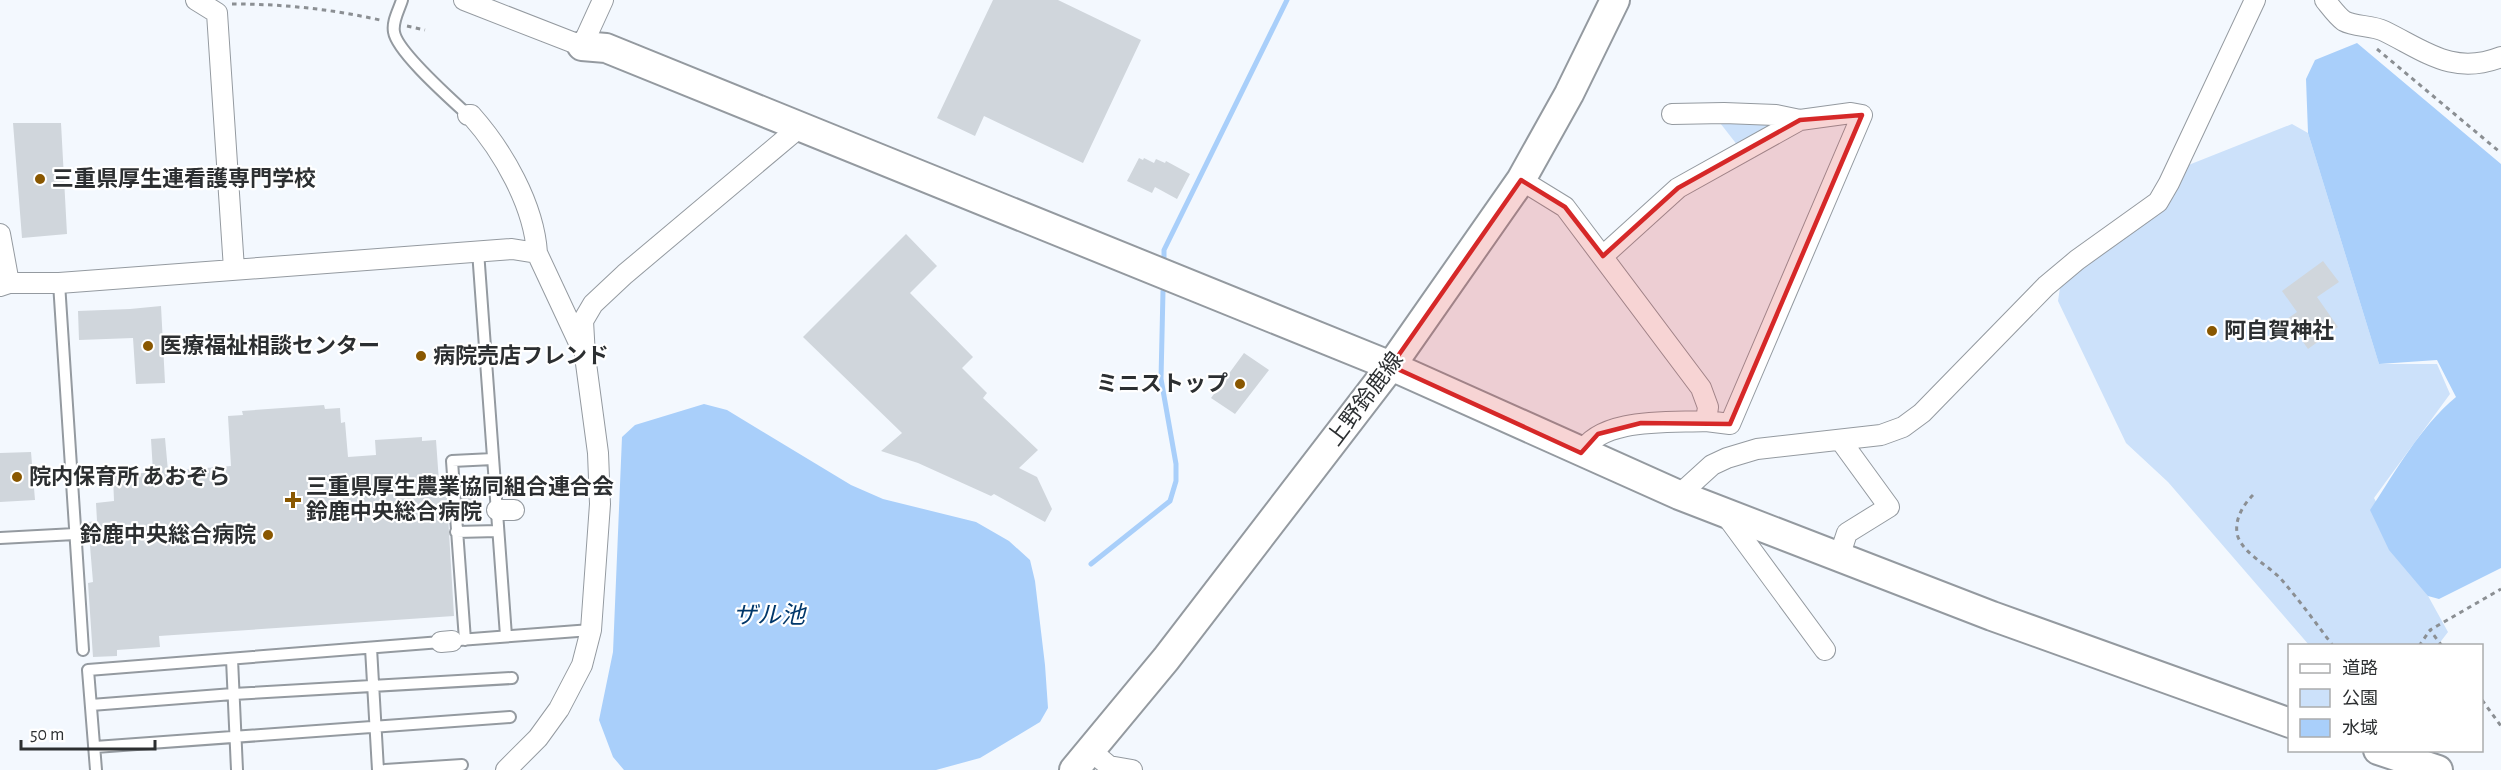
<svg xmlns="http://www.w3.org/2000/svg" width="2501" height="770" font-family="'Alegreya Sans','Noto Sans JP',sans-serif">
	<rect width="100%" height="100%" fill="#f3f8fe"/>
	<!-- green -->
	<path fill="#cce1fa" d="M1717 119 1766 120 1771 128 1738 146Z
		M2292 124 2308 133 2379 364H2437L2450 394 2374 498 2448 632 2438 645H2309L2168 482 2126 443 2058 301 2061 281 2186 166Z"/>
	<!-- water -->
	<path fill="#a9cffa" d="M2357 43 2501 164V568L2439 599 2428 596 2389 550 2370 510C2396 471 2420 427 2456 397L2437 360 2379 364 2308 133 2306 79 2315 60Z
		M704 404 727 410 851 485 883 499 976 522 1009 541 1030 560 1035 581 1045 665 1048 708 1040 722 980 758 936 770H624L613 757 599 720 613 652 622 437 635 425Z"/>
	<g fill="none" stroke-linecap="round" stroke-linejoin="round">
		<!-- stream -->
		<path stroke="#a9cffa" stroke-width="5" d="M1164 258V250L1287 0
			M1091 564 1170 501 1176 481V464L1161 379 1163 291"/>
	</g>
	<!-- building -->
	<path fill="#d0d6dc" d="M993 0H1058L1141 40 1083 163 984 116 975 136 937 118Z
		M13 123H61L67 234 22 238Z
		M1139 158 1143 160 1144 158 1154 163 1156 159 1165 163 1166 161 1190 174 1177 199 1155 187 1152 193 1127 181Z
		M906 234 937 266 910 293 973 357 962 368 987 393 983 398 1038 450 1019 468 1037 477 1052 509 1045 522 994 494 991 496 918 463 881 451 902 433 803 337Z
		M2323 261 2339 282 2317 297 2338 327 2308 349 2287 319 2297 312 2282 291Z
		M161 306 165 383 136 384 133 338 79 340 78 311 130 309Z
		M1244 353 1269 370 1235 414 1211 398Z
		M324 405 325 409 340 408 341 423 345 422 348 457 376 455 375 440 422 437V441L436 440 439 482H446L454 616 159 636 160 647 117 650V656L93 657 88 583 93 582 88 522 97 521 96 503 114 501 113 476 153 472 151 439 165 438 168 471 231 466 228 416 243 415 242 411Z
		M31 452 35 500 0 502V453Z
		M477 480 479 513 463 514 461 481Z"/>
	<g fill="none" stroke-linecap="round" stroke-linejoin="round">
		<defs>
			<path id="lane" d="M402 0C399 10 392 21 394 32 397 52 452 100 468 115
				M478 251 506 636
				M59 283 83 650
				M456 532 498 531
				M0 538 75 534
				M459 640 591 630
				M465 640 452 461 493 459
				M371 648 378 770
				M232 659 237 770
				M91 705 233 694 512 678
				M95 747 510 717
				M96 770 88 670 441 642
				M385 770 462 765"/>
			<path id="street" d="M196 0 217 13 234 269
				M464 0 582 46 603 0
				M2325 0C2330 6 2337 16 2344 21 2355 27 2372 25 2384 31 2425 51 2453 76 2501 57
				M468 115H471C503 151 534 205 537 253
				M1521 180 1565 207 1701 388 1708 407 1706 421 1730 424 1862 115 1851 113 1800 120 1776 115 1724 113 1672 114
				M0 234 9 283
				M1603 256 1678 188 1800 120
				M0 286 9 283H59L512 249 537 253 580 345
				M1581 453C1601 417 1669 423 1706 421
				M1679 495 1712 465 1727 458 1757 449 1881 435 1903 427 1922 413 2046 286 2077 260 2158 202 2169 183 2255 0
				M497 510H514
				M1725 514 1825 650
				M1839 557 1847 533 1889 507 1841 441
				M441 642 452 641
				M1091 751 1109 766 1132 770
				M506 770 538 738 559 709 582 665 591 630 600 504 598 453 585 356 583 321 593 304 625 274 801 126"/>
			<path id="secondary" d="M582 46 606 48 1391 366 1679 495 1992 616 2290 723
				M2378 750 2438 770
				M1074 770 1166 659 1391 366 1435 303 1521 180 1569 94 1615 0"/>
		</defs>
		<!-- lane casing -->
		<use href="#lane" stroke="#949aa0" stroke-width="14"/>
		<!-- street casing -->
		<use href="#street" stroke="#949aa0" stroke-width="22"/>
		<!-- secondary casing -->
		<use href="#secondary" stroke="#949aa0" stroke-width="32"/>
		<!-- path -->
		<path stroke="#8b8f93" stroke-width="3" stroke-dasharray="4.5 4.5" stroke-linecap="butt" d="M232 4C283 4 331 9 380 20
			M407 26 425 30
			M2377 49 2501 153
			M2253 495C2243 505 2233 521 2238 537 2245 555 2268 565 2281 579 2299 600 2316 623 2333 646
			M2419 646 2430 630
			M2442 646 2430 630 2501 589
			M2482 700 2501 726"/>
		<!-- lane -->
		<use href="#lane" stroke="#fff" stroke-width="10"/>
		<!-- street -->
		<use href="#street" stroke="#fff" stroke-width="20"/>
		<!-- secondary -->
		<use href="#secondary" stroke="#fff" stroke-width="28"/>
	</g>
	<!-- marked area -->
	<path fill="#d62828" fill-opacity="0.2" stroke="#d62828" stroke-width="4.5" stroke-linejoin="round" d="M1862 115 1730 424 1641 423 1598 434 1581 453 1391 366 1521 180 1565 207 1603 256 1678 188 1800 120Z"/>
	<!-- markers -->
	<g fill="#895700" stroke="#fff" stroke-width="2">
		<circle cx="40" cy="179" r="6"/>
		<circle cx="2212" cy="331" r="6"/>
		<circle cx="148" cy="346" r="6"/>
		<circle cx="421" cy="356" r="6"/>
		<circle cx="1240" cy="384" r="6"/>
		<circle cx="17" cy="477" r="6"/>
		<path d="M290 491h6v6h6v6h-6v6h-6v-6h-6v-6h6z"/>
		<circle cx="268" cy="535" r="6"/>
	</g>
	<g text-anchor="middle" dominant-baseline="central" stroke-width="4.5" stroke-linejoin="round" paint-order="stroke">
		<!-- poi labels -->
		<g font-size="22" font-weight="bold" fill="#2c2f31" stroke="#fff" text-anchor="start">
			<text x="52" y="179">三重県厚生連看護専門学校</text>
			<text x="2224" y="331">阿自賀神社</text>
			<text x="160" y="346">医療福祉相談センター</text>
			<text x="433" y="356">病院売店フレンド</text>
			<text x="1228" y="384" text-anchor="end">ミニストップ</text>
			<text x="29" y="477">院内保育所 あおぞら</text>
			<text x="306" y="487">三重県厚生農業協同組合連合会<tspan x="306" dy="25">鈴鹿中央総合病院</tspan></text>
			<text x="256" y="535" text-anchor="end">鈴鹿中央総合病院</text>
		</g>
		<!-- street labels -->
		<g font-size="22" fill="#2c2f31" stroke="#fff">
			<text transform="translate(1365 399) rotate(-53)">上野鈴鹿線</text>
		</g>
		<!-- water labels -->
		<g font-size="24" font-style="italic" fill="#00376a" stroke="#fff">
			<text x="769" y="616">ザル池</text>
		</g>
	</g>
	<!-- legend -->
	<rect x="2288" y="644" width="195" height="108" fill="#ffffff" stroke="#abacad" stroke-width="1.5"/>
	<rect x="2300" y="664" width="30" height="9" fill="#ffffff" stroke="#abacad" stroke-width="1.5"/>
	<text x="2342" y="674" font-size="18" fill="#2c2f31">道路</text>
	<rect x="2300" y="689" width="30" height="18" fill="#cce1fa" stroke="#abacad" stroke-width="1.5"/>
	<text x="2342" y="704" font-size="18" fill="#2c2f31">公園</text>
	<rect x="2300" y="719" width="30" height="18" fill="#a9cffa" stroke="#abacad" stroke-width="1.5"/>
	<text x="2342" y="734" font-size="18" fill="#2c2f31">水域</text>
	<!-- scale -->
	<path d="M21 740v9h134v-9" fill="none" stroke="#2c2f31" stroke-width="3"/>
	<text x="30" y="740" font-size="18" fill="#2c2f31" stroke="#ffffff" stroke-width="4.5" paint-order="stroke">50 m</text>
</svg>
